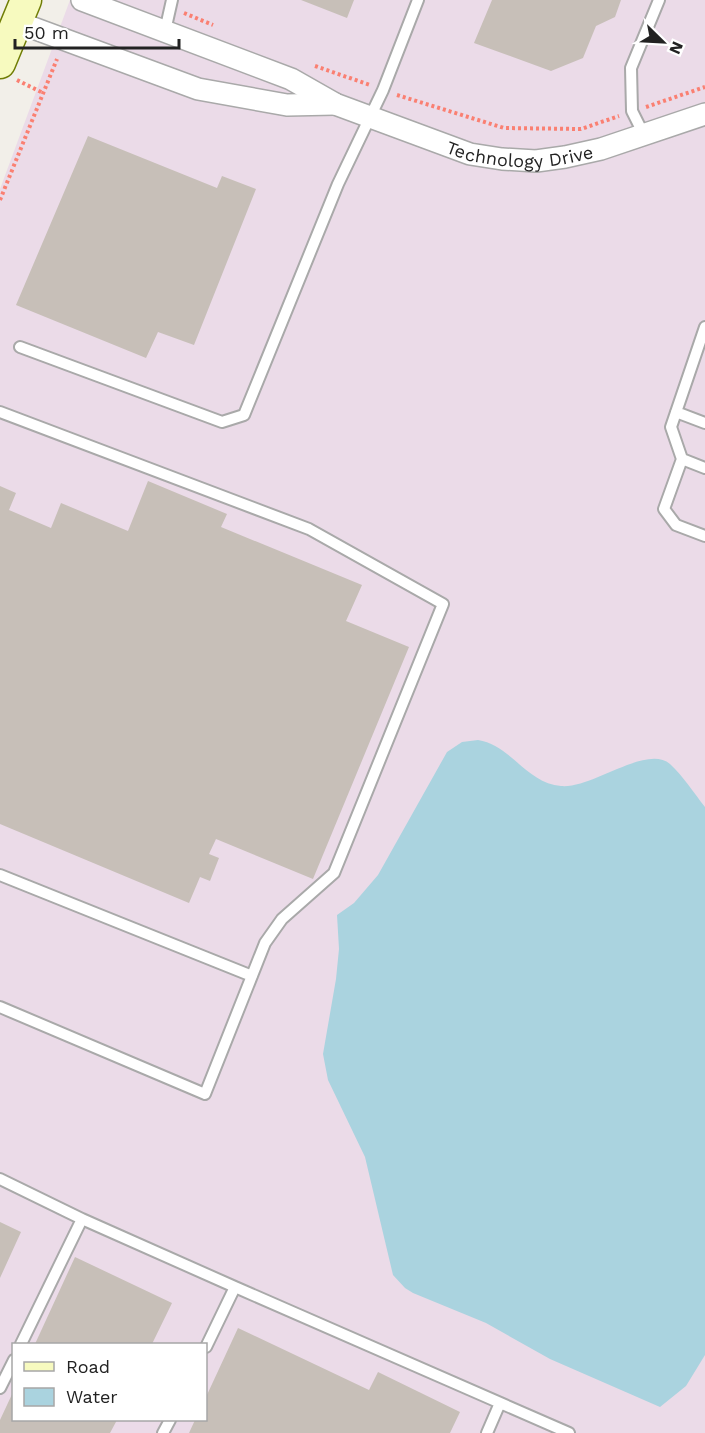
<svg xmlns="http://www.w3.org/2000/svg" width="705" height="1433" font-family="'Work Sans',sans-serif">
	<rect width="100%" height="100%" fill="#f2efe9"/>
	<!-- industrial -->
	<path fill="#ebdbe8" fill-rule="evenodd" d="M70 0H705V1433H0V189ZM14 1344H206V1420H14Z"/>
	<!-- water -->
	<path fill="#aad3df" d="M478 740C511 745 526 783 561 786 592 789 646 744 670 764 683 776 694 793 705 807V1355L686 1386 660 1407 550 1359 486 1323 413 1293 405 1288 393 1275 365 1157 328 1080 323 1054 336 979 339 949 337 915 354 903 378 875 447 752 462 742Z"/>
	<!-- building -->
	<path fill="#c7bfb8" d="M301 0H354L347 18Z
		M492 0H621L615 17 596 26 583 58 551 71 474 43Z
		M88 136 217 188 222 176 256 189 194 345 158 332 146 358 16 305Z
		M148 481 227 514 221 527 362 585 346 621 409 647 313 879 216 839 209 854 219 858 210 881 200 877 189 903 0 824V486L16 493 9 510 51 528 61 503 128 531Z
		M0 1222 21 1232 0 1278Z
		M75 1257 172 1303 152 1344H35Z
		M238 1328 369 1390 378 1372 460 1412 450 1433H189L195 1420H206V1397Z
		M14 1390V1420H117L110 1433H0V1420Z"/>
	<g fill="none" stroke-linecap="round" stroke-linejoin="round">
		<defs>
			<path id="lane" d="M165 31 172 0
				M644 135 632 111 631 68 659 0
				M705 327 671 427 682 459 705 468
				M20 347 222 422 244 415 338 184 383 90 418 0
				M0 412 309 529 443 604 334 873 282 919 265 943 205 1094 0 1007
				M676 412 705 423
				M682 459 664 509 676 525 705 536
				M0 875 252 976
				M0 1179 82 1219 235 1287 206 1347
				M235 1287 569 1433
				M21 1344 82 1219
				M0 1388 14 1360
				M163 1433 170 1420
				M487 1433 500 1403"/>
			<g id="street">
				<path id="s1" d="M82 0 291 79 335 104 470 154 502 159 536 161 565 157 601 149 705 114"/>
				<path d="M17 22 198 89 287 105 335 104"/>
			</g>
			<path id="secondary" d="M0 63 26 0"/>
		</defs>
		<!-- lane casing -->
		<use href="#lane" stroke="#a9a9a9" stroke-width="14"/>
		<!-- street casing -->
		<use href="#street" stroke="#a9a9a9" stroke-width="24"/>
		<!-- secondary casing -->
		<use href="#secondary" stroke="#707d05" stroke-width="33"/>
		<!-- path -->
		<path stroke="#fa8072" stroke-width="4" stroke-dasharray="3 3" stroke-linecap="butt" d="M184 13 213 25
			M315 66 370 85
			M17 80 43 93
			M397 95 504 128 581 129 619 116
			M646 107 705 87
			M0 200 57 59"/>
		<!-- lane -->
		<use href="#lane" stroke="#fff" stroke-width="10"/>
		<!-- street -->
		<use href="#street" stroke="#fff" stroke-width="21"/>
		<!-- secondary -->
		<use href="#secondary" stroke="#f7fabf" stroke-width="30"/>
	</g>
	<g text-anchor="middle" dominant-baseline="central" stroke-width="4.5" stroke-linejoin="round" paint-order="stroke">
		<!-- street labels -->
		<g font-size="18" fill="#222" stroke="#fff">
			<text stroke="none"><textPath href="#s1" startOffset="468">Technology Drive</textPath></text>
		</g>
	</g>
	<!-- legend -->
	<rect x="12" y="1343" width="195" height="78" fill="#ffffff" stroke="#a7a7a7" stroke-width="1.5"/>
	<rect x="24" y="1362" width="30" height="9" fill="#f7fabf" stroke="#a7a7a7" stroke-width="1.5"/>
	<text x="66" y="1373" font-size="18" fill="#222222">Road</text>
	<rect x="24" y="1388" width="30" height="18" fill="#aad3df" stroke="#a7a7a7" stroke-width="1.5"/>
	<text x="66" y="1403" font-size="18" fill="#222222">Water</text>
	<!-- north arrow -->
	<g transform="translate(663 42) rotate(114)" stroke="#ffffff" stroke-width="4.5" paint-order="stroke">
	<path d="M0-4.5L10 22L0 15L-10 22Z" fill="#222222"/>
	<text y="-9" font-size="16" font-weight="bold" text-anchor="middle" fill="#222222">N</text>
	</g>
	<!-- scale -->
	<path d="M15 39v9h164v-9" fill="none" stroke="#222222" stroke-width="3"/>
	<text x="24" y="39" font-size="18" fill="#222222" stroke="#ffffff" stroke-width="4.5" paint-order="stroke">50 m</text>
</svg>
